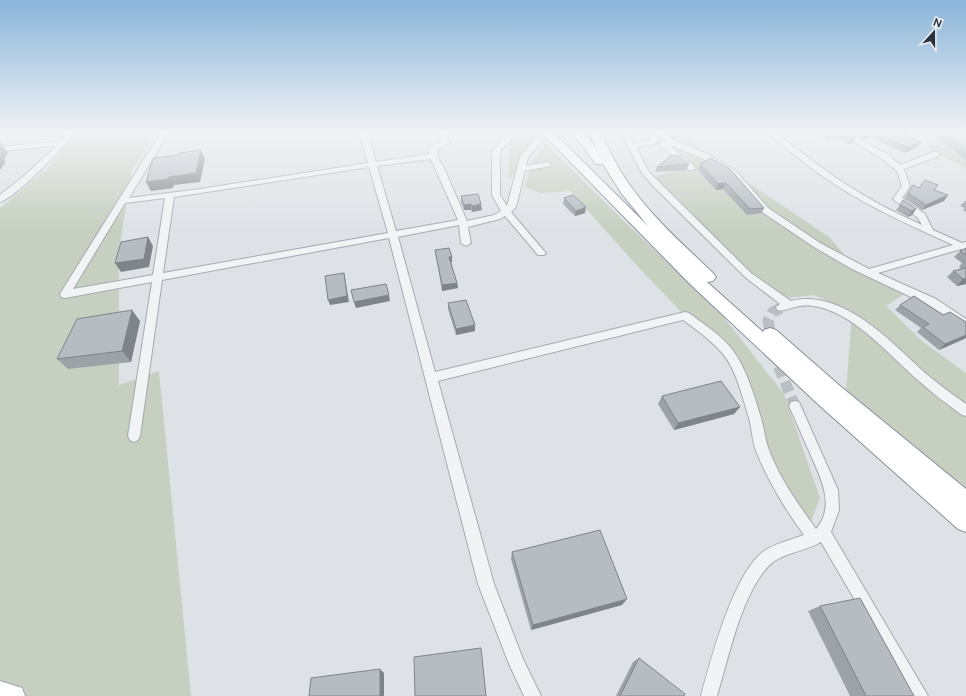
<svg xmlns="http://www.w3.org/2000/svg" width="966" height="696" font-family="'DM Sans',sans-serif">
	<rect width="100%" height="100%" fill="#dee2e6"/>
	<!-- green -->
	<path fill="#c6cfc0" d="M77 132H157L132 170 119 250V385L159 371 191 696H0V208L46 170Z
		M504 132H538L539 134 509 180V139Z
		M660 132H684L708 159 703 163 766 212 749 183 829 237 849 260 906 293 886 306 923 342 966 373V488L846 394 852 311 814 295 787 298 770 288 710 236 653 176 692 168 658 138 662 135Z
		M948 132H966V169L927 147 934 143 949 138Z
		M545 143 630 227 718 310 784 394 820 498 811 521 806 522 772 473 738 371 720 344 685 316 642 271 570 191 540 193 525 187 532 161Z"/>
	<!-- water -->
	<path fill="#9db3c3" d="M931 132H944L966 148V160Z"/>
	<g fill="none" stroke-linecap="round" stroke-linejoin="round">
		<!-- minor-tunnel -->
		<path stroke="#babfc4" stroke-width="11" stroke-dasharray="11 5.5" stroke-linecap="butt" d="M781 308 773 312 768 321 777 363 795 406"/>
		<defs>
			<path id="minor" d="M68 132H75C64 147 17 197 0 202V195L25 175 56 146 0 151V147L60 141Z
				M161 132H169L129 198 200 189 368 163 359 132H367L376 162 429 154 431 146 442 142 438 132H446L450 143 438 149 437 156 444 168 467 221 494 215 501 211 492 195V151L502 141 501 132H509L510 141 500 151V195L507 206 520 157 536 137H542V141L528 157 526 166 547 162 551 164 550 166 525 171 516 207 511 212 544 251 546 253 544 255H538L505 216 500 219 468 227 471 243 466 246 461 243 459 225 398 237 435 372 685 312 689 313C703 324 720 334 731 348 746 367 754 395 761 418 764 428 765 440 769 450 780 479 798 504 816 529 837 505 819 475 809 451 802 436 796 421 789 406L791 402 795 401 799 402 838 490 839 510 831 532 928 696H911L821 542C806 551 787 552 773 562 743 586 728 660 717 696H701C711 659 733 574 764 551 776 543 790 540 804 535 785 509 768 481 756 451 752 440 752 429 749 418 743 399 736 369 723 354 712 341 697 330 683 320L438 381 494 584 523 659 541 696H524L509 664 478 584 389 238 162 280 140 436 138 440 134 442 130 440 128 436 152 282 65 298 61 297 60 294ZM431 159 458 220 396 231 377 166ZM369 167 388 233 163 273 174 197ZM165 198 153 275 73 289 125 203Z
				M620 132H628L633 143 649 140 654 132H664L675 141 708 154 736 171 768 208 820 243 869 269 953 245C894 218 846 197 796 156 786 148 776 141 768 132H776C824 172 864 199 922 225L918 218 893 199 902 186 897 171 881 158 837 132H846L887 154 900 165 933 152H939V156L904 169 910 186 902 198 925 214 933 230 962 243 966 242V251L961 249 878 273 936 299 966 319V328L928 305 852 269 814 247 762 212 730 175 702 158 669 145 696 168 692 170H689L660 145V141H666L659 136 655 144 636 147 649 172 659 182 751 273 791 301C842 288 891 342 925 373 938 384 952 394 966 404V416L962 415C947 404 932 393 919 381 890 356 857 316 819 307 814 306 806 305 801 306 793 306 785 312 777 310L776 307 780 304 745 277 653 186 642 173Z"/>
			<path id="major" d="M0 681 22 688 25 696H0Z"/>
			<path id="highway" d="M541 132H553L648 226 622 194 603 164H596L572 132H583L596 148 590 132H602C623 192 669 231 713 273L716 277 713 281 707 282 763 332 764 330 770 328 776 330 840 386 966 489V532L958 529 819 405 689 283Z"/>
		</defs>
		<!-- minor casing -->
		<use href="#minor" stroke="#a4aab0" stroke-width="2"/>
		<!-- major casing -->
		<use href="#major" stroke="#9fa8b1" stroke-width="2"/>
		<!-- highway casing -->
		<use href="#highway" stroke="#87919b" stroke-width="2"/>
		<!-- minor -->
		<use href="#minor" fill="#f1f3f5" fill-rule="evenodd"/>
		<!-- major -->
		<use href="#major" fill="#fff" fill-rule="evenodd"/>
		<!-- highway -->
		<use href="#highway" fill="#fff" fill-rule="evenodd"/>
	</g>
	<!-- wall -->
	<path fill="#9da2a7" d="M809 132H846L855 138 852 143 848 144 835 137 827 139 818 133 810 134Z
		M850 132H906L905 134 917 147 905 153 870 137 863 139Z
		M689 164 687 170 655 172 657 167Z
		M700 164 764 208 762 213 747 215 723 189 716 190 698 170Z
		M913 185 919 188 934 190 948 195 944 201 922 210 904 198Z
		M461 196 482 210 472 212 471 210H464L461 202Z
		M564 198 585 213 575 216 563 204Z
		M903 200 916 209 912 215 908 217 896 210Z
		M965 201H966V212L963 210 965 208 960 206Z
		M966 248V284L957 286 947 277 953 271 961 269 959 267 962 263 954 257 960 251Z
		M435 250 452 257V262L451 263 457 283 458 288 442 291Z
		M448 303 475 325V331L456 335 448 309Z
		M900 305 966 338 939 350 917 332 921 328 895 310Z
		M140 321 131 362 68 369 57 359Z
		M662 396 740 407 734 414 674 430 658 404Z
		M512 552 622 605 531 630 511 559Z
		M820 606 914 696H850L808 611Z
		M639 658 684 696H616L633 662Z"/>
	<!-- shaded-wall -->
	<path fill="#7f8488" d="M811 132H819L818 133 810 134Z
		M838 132 835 137 827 139 829 134Z
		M872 132H873L870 137 863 139 866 134Z
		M855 138 852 143 848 144 851 139Z
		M0 142 8 153 4 160 6 162 0 170Z
		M921 142 917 147 905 153 908 148Z
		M201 150 205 159 200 182 174 185 173 188 151 191 146 182 169 177Z
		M726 183 723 189 716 190 718 184Z
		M948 195 944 201 922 210 926 205Z
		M471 204V210H464V205Z
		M481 204 482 210 472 212V206Z
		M586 207 585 213 575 216 576 211Z
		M916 209 912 215 908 217 912 211Z
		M148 237 153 246 149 267 121 272 115 263Z
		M449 257H452V262L449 263Z
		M344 273 345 278 349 302 330 305 328 300Z
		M963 279H966V284L957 286Z
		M457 283 458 288 442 291V285Z
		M389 295 390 301 356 308 354 302Z
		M132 310 140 321 131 362 122 351Z
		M475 325V331L456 335V329Z
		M966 335V338L939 350 945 344Z
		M740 407 734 414 674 430 678 423Z
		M627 599 622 605 531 630 533 625Z
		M380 669 384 673V696H380Z"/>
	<!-- building -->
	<path fill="#b6bcc2" stroke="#7f8488" d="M828 132H837L829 134Z
		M839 132H846L855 138 851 139Z
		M862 132H872L866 134Z
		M874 132H906L905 134 921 142 908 148Z
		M201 150 196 173 169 177 168 179 146 182 153 158 179 155V153Z
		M678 155 689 164 657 167 671 156Z
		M711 158 731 170 764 208 750 209 726 183 718 184 700 164Z
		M925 180 938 185 934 190 948 195 926 205 908 193 913 185 919 188Z
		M478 194 481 204 472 206 471 204 464 205 461 196Z
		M573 195 586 207 576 211 564 198Z
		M903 200 916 209 912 211 900 205Z
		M148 237 144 259 115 263 121 242Z
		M449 248 452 257H449L457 283 442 285 435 250Z
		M966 248V255L960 251Z
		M966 268V279H963L953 271Z
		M344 273 347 296 328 300 325 276Z
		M386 284 389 295 354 302 351 290Z
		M914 296 943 315 950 312 966 322V335L945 344 923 327 929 324 900 305Z
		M466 300 475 325 456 329 448 303Z
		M132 310 122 351 57 359 77 319Z
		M721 381 740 407 678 423 662 396Z
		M600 530 627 599 533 625 512 552Z
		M860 598 914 696H866L820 606Z
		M481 648 486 696H415L414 657Z
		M639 658 685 694 684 696H620Z
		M380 669V696H309L311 678Z"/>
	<!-- sky -->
	<linearGradient id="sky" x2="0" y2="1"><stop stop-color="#8ab4d9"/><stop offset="0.57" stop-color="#f0f2f4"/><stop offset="1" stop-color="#f0f2f4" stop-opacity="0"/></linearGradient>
	<rect width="966" height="230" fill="url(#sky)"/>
	<!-- north arrow -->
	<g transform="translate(934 32) rotate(21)" stroke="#eef1f4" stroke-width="3" paint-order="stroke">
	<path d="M0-3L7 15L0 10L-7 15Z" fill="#29323c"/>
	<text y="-6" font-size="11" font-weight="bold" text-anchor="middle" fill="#29323c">N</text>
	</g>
</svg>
